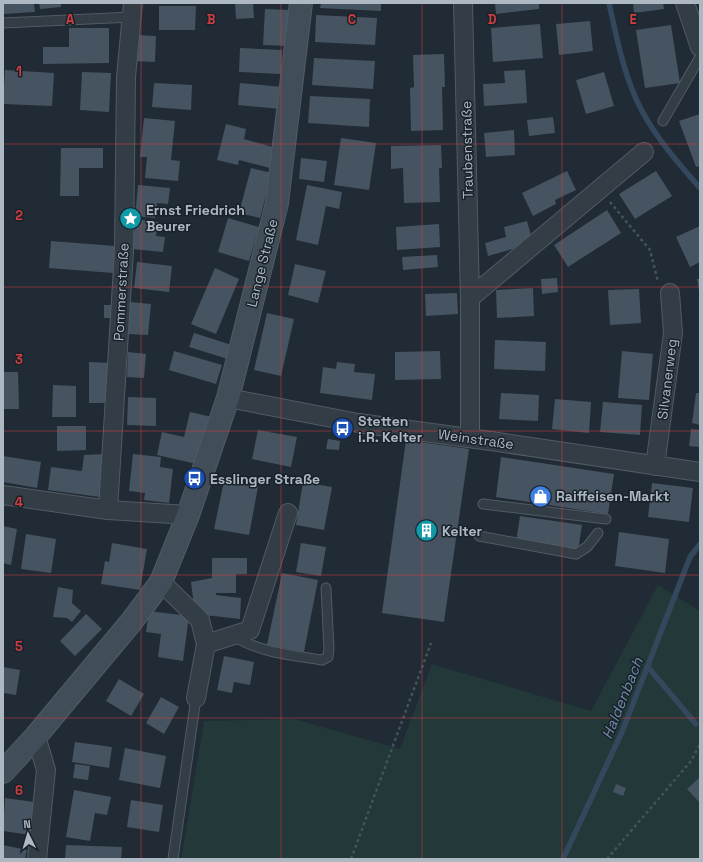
<svg xmlns="http://www.w3.org/2000/svg" width="703" height="862" font-family="'Space Grotesk',sans-serif">
	<rect width="100%" height="100%" fill="#202b36"/>
	<!-- green -->
	<path fill="#233838" d="M658 585 700 611V859H181L204 721 294 719 400 749 432 664 591 711Z"/>
	<g fill="none" stroke-linecap="round" stroke-linejoin="round">
		<!-- stream -->
		<path stroke="#34485d" stroke-width="5.5" d="M609 3C617 39 624 77 642 111 657 139 679 164 700 188
			M648 667 696 724
			M563 859 622 732 690 557 700 544"/>
	</g>
	<!-- building -->
	<path fill="#465360" d="M3 3H34L35 12 4 14Z
		M39 3H61V7L40 9Z
		M235 3H253L254 18 236 19Z
		M321 3H381V11L320 8Z
		M495 3H539V9L496 14Z
		M633 3H663L664 9 634 13Z
		M159 6H196L195 30H159Z
		M265 9 290 10 289 46 263 45Z
		M316 15 377 18 375 45 315 42Z
		M590 21 593 51 559 55 556 24Z
		M540 24 543 58 493 62 491 28Z
		M671 25 680 83 645 88 636 30Z
		M69 28H109V63L43 64V47H69Z
		M135 35 156 36 155 62 134 61Z
		M240 48 282 50 281 74 239 72Z
		M444 54 445 87H442L443 130 411 131 410 88 414 87 413 55Z
		M314 58 375 61 373 89 312 85Z
		M5 70 54 73 52 106 3 104Z
		M525 70 527 103 484 106 483 84 505 83 504 71Z
		M82 72 111 73 109 112 80 110Z
		M604 72 614 106 586 114 576 80Z
		M154 83 192 85 191 110 152 107Z
		M240 83 283 87 281 109 238 105Z
		M310 96 370 99 369 127 308 123Z
		M700 114V166L696 167 679 121Z
		M553 117 555 133 529 136 527 120Z
		M144 118 175 121 171 160 180 161 178 181 145 178 147 157H140Z
		M226 124 246 129 244 139 276 148 270 168 239 160 238 165 217 160Z
		M514 130 515 155 486 157 484 133Z
		M341 138 376 143 369 190 334 185Z
		M441 145 442 168H439L440 202 404 203 403 168 391 169V146Z
		M61 148H103V168H79V196H60Z
		M301 158 327 161 324 182 299 179Z
		M251 168 272 173 260 218 239 213Z
		M567 171 576 190 555 200 556 204 533 216 522 193Z
		M656 171 672 196 635 219 619 194Z
		M138 185 170 188 168 204 157 203 155 218 135 216Z
		M307 185 342 192 339 209 326 206 318 245 296 240Z
		M607 210 621 233 568 267 554 245Z
		M228 218 259 227 249 261 218 252Z
		M136 219 158 222 156 236 165 237 163 252 132 249Z
		M527 221 533 243 488 256 485 243 506 237 504 227Z
		M439 224 440 247 397 250 396 227Z
		M700 226V262L690 267 676 237Z
		M51 241 115 246 113 273 49 268Z
		M437 255 438 267 403 270 402 257Z
		M137 262 172 266 169 292 134 288Z
		M295 264 326 271 318 303 288 295Z
		M215 268 239 279 216 334 191 324Z
		M557 278 558 292 542 294 541 279Z
		M697 279H700V291H699Z
		M533 288 534 316 497 318 496 290Z
		M639 289 641 323 610 325 608 290Z
		M457 293 458 314 426 316 425 294Z
		M130 302 151 304 148 335 127 334Z
		M104 305H115V318H104Z
		M267 313 294 319 281 376 254 370Z
		M194 333 235 346 231 360 189 347Z
		M495 340 546 342 545 371 494 369Z
		M174 351 222 365 216 384 169 370Z
		M440 351 441 379 395 380V352Z
		M622 351 653 354 649 400 618 398Z
		M128 352 146 354 144 378 127 377Z
		M89 362 111 363V403H89Z
		M337 362 355 364 354 372 375 374 372 400 320 393 323 367 336 369Z
		M3 372H18L19 409H3Z
		M53 385 76 386V417H52Z
		M501 393 539 395 538 421 499 419Z
		M696 393H700V425L692 423Z
		M128 397 156 398V426L127 425Z
		M555 399 591 402 589 433 552 429Z
		M603 402 642 405 640 435 600 432Z
		M190 412 212 417 201 465 157 455 162 432 184 437Z
		M57 426H86V450L57 451Z
		M691 429 700 430V447L689 446Z
		M258 430 297 437 291 467 252 459Z
		M328 439 340 441 339 450 326 449Z
		M406 440 469 449 444 622 382 613Z
		M106 454 100 497 48 490 51 467 82 471 84 455Z
		M133 454 161 457 160 467 173 469 169 503 144 500 145 493 129 491Z
		M3 456 41 462 37 488 3 482Z
		M501 457 614 474 608 514 496 497Z
		M224 481 258 487 249 535 214 529Z
		M303 482 332 487 324 530 296 525Z
		M652 483 693 488 689 522 648 517Z
		M520 516 582 525 578 551 516 542Z
		M3 526 17 529 11 565 3 563Z
		M619 532 669 539 665 573 615 566Z
		M26 534 56 539 51 573 21 569Z
		M112 543 147 549 140 590 101 584 105 561 109 562Z
		M301 543 326 547 321 576 296 572Z
		M212 558H247V574H236V593H216V595L241 598 240 619 195 614 191 582 212 578Z
		M282 573 318 580 304 652 267 645Z
		M58 587 73 590 72 603 81 611 72 622 67 618 53 617Z
		M149 611 189 616 183 661 158 657 161 634 146 632Z
		M86 614 102 629 75 656 60 641Z
		M224 656 254 662 250 685 234 682 232 693 217 690Z
		M3 667 20 670 16 695 3 693Z
		M119 679 144 694 131 716 106 701Z
		M161 697 179 707 164 734 146 723Z
		M75 742 112 747 109 768 72 762Z
		M125 748 166 756 160 788 119 780Z
		M75 764 90 766 88 780 73 778Z
		M700 777V803L687 789Z
		M616 784 626 788 623 796 613 792Z
		M74 790 111 797 107 815 95 813 90 841 66 837Z
		M5 798 34 802 30 835 3 831Z
		M131 800 163 805 159 832 127 827Z
		M3 845 27 850 25 859H3Z
		M66 845 122 847 121 859H65Z"/>
	<g fill="none" stroke-linecap="round" stroke-linejoin="round">
		<defs>
			<path id="service" d="M3 23 132 17
				M663 121 700 57
				M483 504 606 519
				M479 536 576 554 587 547 598 533
				M234 636C260 653 292 655 322 660L328 657 329 649 326 588
				M173 859 196 698"/>
			<path id="minor" d="M463 3 470 298V438
				M685 3 700 47
				M470 298 644 152
				M228 398 358 423 491 441 700 472
				M655 466 673 333 670 293
				M3 495 108 510 188 515
				M108 510 124 251 126 77 133 3
				M161 582 200 620 206 644 196 698
				M206 644 250 630 288 513
				M36 736 46 770 37 859"/>
			<path id="secondary" d="M3 772 36 736 132 621 161 582 188 515 228 398 277 203 301 3"/>
		</defs>
		<!-- service casing -->
		<use href="#service" stroke="#515b64" stroke-width="11"/>
		<!-- minor casing -->
		<use href="#minor" stroke="#515b64" stroke-width="20"/>
		<!-- secondary casing -->
		<use href="#secondary" stroke="#515b64" stroke-width="24"/>
		<!-- path -->
		<path stroke="#415556" stroke-width="2.5" stroke-dasharray="3 3" stroke-linecap="butt" d="M610 202 650 250 658 282
			M351 859 431 643
			M607 859 691 761 700 744"/>
		<!-- service -->
		<use href="#service" stroke="#333d46" stroke-width="9"/>
		<!-- minor -->
		<use href="#minor" stroke="#333d46" stroke-width="18"/>
		<!-- secondary -->
		<use href="#secondary" stroke="#414d59" stroke-width="22"/>
	</g>
	<!-- grid -->
	<path fill="none" stroke="#d03e3f" stroke-width="1" stroke-opacity="0.55" d="M141 3V859M281 3V859M422 3V859M562 3V859M3 144H700M3 287H700M3 431H700M3 575H700M3 718H700"/>
	<!-- icons -->
	<defs>
		<symbol id="sight-disc" viewBox="-11 -11 22 22"><circle r="9.5" fill="#0f9aa8" stroke="#19222b"/><path d="M0-6L1.8-2.2L6-1.7L2.9 1.2L3.7 5.4L0 3.3L-3.7 5.4L-2.9 1.2L-6-1.7L-1.8-2.2Z" fill="#fff"/></symbol>
		<symbol id="bus-disc" viewBox="-11 -11 22 22"><circle r="9.5" fill="#1a4fb4" stroke="#19222b"/><path d="M-5-6H5V4H4V6H2V4H-2V6H-4V4H-5ZM-3.5-4V0h7V-4ZM-3.5 1.2v1.5H-2V1.2ZM2 1.2v1.5H3.5V1.2Z" fill="#fff"/></symbol>
		<symbol id="shop-disc" viewBox="-11 -11 22 22"><circle r="9.5" fill="#3f7fe0" stroke="#19222b"/><path d="M-5-2.5h2.3a2.7 3.5 0 0 1 5.4 0H5L5.5 6h-11ZM-1.5-2.5h3a1.5 2.3 0 0 0-3 0Z" fill="#fff"/></symbol>
		<symbol id="building-disc" viewBox="-11 -11 22 22"><circle r="9.5" fill="#0f9aa8" stroke="#19222b"/><path d="M-4-6H4V6H1V3H-1V6H-4ZM-2.5-4.3h1.7v1.8h-1.7ZM.8-4.3h1.7v1.8H.8ZM-2.5-1h1.7V.8h-1.7ZM.8-1h1.7V.8H.8Z" fill="#fff"/></symbol>
	</defs>
	<g fill-rule="evenodd">
		<use href="#sight-disc" x="118" y="206" width="25" height="25"/>
		<use href="#bus-disc" x="330" y="416" width="25" height="25"/>
		<use href="#bus-disc" x="182" y="466" width="25" height="25"/>
		<use href="#shop-disc" x="528" y="484" width="25" height="25"/>
		<use href="#building-disc" x="414" y="518" width="25" height="25"/>
	</g>
	<g text-anchor="middle" dominant-baseline="central" stroke-width="3" stroke-linejoin="round" paint-order="stroke">
		<!-- street labels -->
		<g font-size="14" fill="#adb8c3" stroke="#19222b">
			<text transform="translate(467 150) rotate(-91)">Traubenstraße</text>
			<text transform="translate(262 263) rotate(-76)">Lange Straße</text>
			<text transform="translate(121 292) rotate(-87)">Pommerstraße</text>
			<text transform="translate(667 379) rotate(-83)">Silvanerweg</text>
			<text transform="translate(476 439) rotate(8)">Weinstraße</text>
		</g>
		<!-- poi labels -->
		<g font-size="14" font-weight="bold" fill="#adb8c3" stroke="#19222b" text-anchor="start">
			<text x="146" y="210">Ernst Friedrich<tspan x="146" dy="16">Beurer</tspan></text>
			<text x="358" y="421">Stetten<tspan x="358" dy="16">i.R. Kelter</tspan></text>
			<text x="210" y="479">Esslinger Straße</text>
			<text x="556" y="496">Raiffeisen-Markt</text>
			<text x="442" y="531">Kelter</text>
		</g>
		<!-- water labels -->
		<g font-size="15" font-style="italic" fill="#6f8ba7" stroke="#19222b">
			<text transform="translate(622 698) rotate(-68)">Haldenbach</text>
		</g>
	</g>
	<g font-size="13" text-anchor="middle" font-weight="bold" fill="#d03e3f" stroke="#19222b" stroke-width="3" stroke-linejoin="round" paint-order="stroke">
		<text x="70" y="24">A</text>
		<text x="211" y="24">B</text>
		<text x="352" y="24">C</text>
		<text x="492" y="24">D</text>
		<text x="633" y="24">E</text>
		<text x="19" y="76">1</text>
		<text x="19" y="220">2</text>
		<text x="19" y="364">3</text>
		<text x="19" y="507">4</text>
		<text x="19" y="651">5</text>
		<text x="19" y="795">6</text>
	</g>
	<!-- border -->
	<rect width="703" height="862" fill="none" stroke="#adb8c3" stroke-width="8"/>
	<!-- north arrow -->
	<g transform="translate(28 834) rotate(355)" stroke="#19222b" stroke-width="3" paint-order="stroke">
	<path d="M0-3L7 15L0 10L-7 15Z" fill="#adb8c3"/>
	<text y="-6" font-size="11" font-weight="bold" text-anchor="middle" fill="#adb8c3">N</text>
	</g>
</svg>
